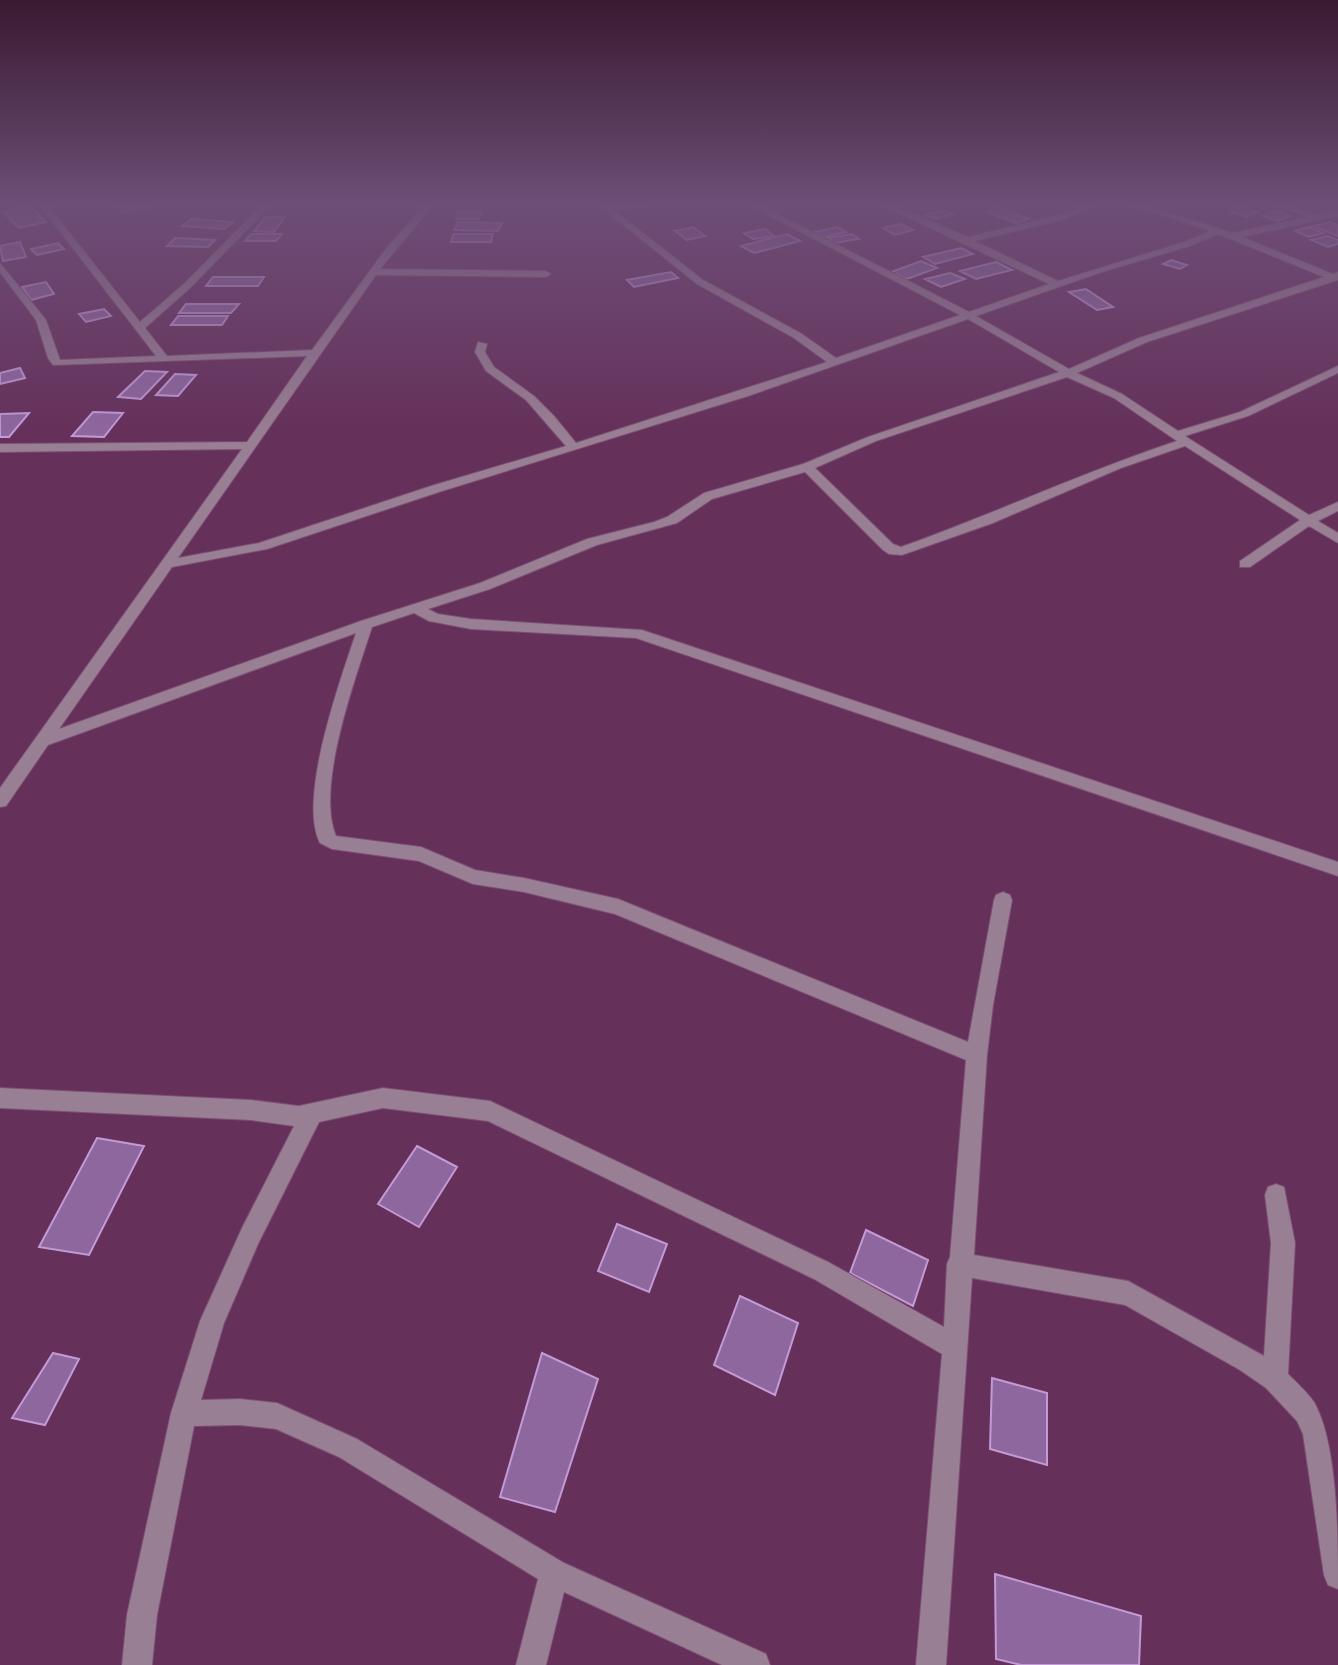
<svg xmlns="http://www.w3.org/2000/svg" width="1338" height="1665" font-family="Cabin,sans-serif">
	<rect width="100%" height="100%" fill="#65305a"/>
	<!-- building -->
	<path fill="#8e679f" stroke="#c39ad6" stroke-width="2" d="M118 203H142L145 208 122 212Z
		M656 203 618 210 610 204 613 203Z
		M30 206 46 222 19 228 3 212Z
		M1240 207 1256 212 1247 217 1231 212Z
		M999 208 1029 219 1016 223 986 212Z
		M942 210 953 214 936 219 926 215Z
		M1276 211 1290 216 1277 221 1263 216Z
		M458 212H481L479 219H456Z
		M266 217H285L274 232 254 231Z
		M192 219 233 222 224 229 182 226Z
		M458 222 502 223 498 231 454 230Z
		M1330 222 1338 225V236L1313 226Z
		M901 224 913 230 895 235 883 228Z
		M693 227 705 236 687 240 675 231Z
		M837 227 846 232 820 238 811 233Z
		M1309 227 1323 233 1309 237 1295 231Z
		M765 229 774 236 753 239 744 233Z
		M251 234H282L276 241H245Z
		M454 234H493L491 242H451Z
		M787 234 800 241 754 253 741 246Z
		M852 234 859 239 835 243 828 238Z
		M1328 236 1338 240V244L1328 247 1311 240Z
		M175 238 215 240 208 247 167 246Z
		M20 242 26 257 3 261 0 246Z
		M58 243 64 249 37 255 31 249Z
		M961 248 973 254 935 264 923 257Z
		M1171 260 1187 265 1180 269 1163 264Z
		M921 261 937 268 907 279 891 272Z
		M996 262 1012 270 976 279 960 271Z
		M671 272 678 278 634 287 627 280Z
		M950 273 965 279 941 287 925 279Z
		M213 277H264L258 286H206Z
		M46 282 54 294 31 300 22 287Z
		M1086 289 1113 307 1097 310 1069 292Z
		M186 304H239L231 313H179Z
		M104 309 111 316 86 322 79 314Z
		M178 316H228L222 325H171Z
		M20 368 25 378 0 384V373Z
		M145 371 167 372 141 399 118 397Z
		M175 374 196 375 178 396 156 395Z
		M93 412 123 413 104 437 72 436Z
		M29 413 9 437H0V414Z
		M97 1138 144 1146 89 1255 39 1247Z
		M417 1146 457 1167 419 1227 378 1204Z
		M617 1224 667 1244 649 1292 598 1271Z
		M866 1230 928 1260 913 1306 850 1273Z
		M740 1296 798 1323 775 1395 714 1365Z
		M53 1353 79 1359 45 1425 12 1418Z
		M542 1353 598 1379 555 1512 500 1497Z
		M992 1378 1047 1393V1465L990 1449Z
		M995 1574 1141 1616 1139 1665H1021L996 1659Z"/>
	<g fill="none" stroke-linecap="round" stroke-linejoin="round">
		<defs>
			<path id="minor" d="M38 203H46L140 322 185 283 264 203H273L191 287 145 328 167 356 312 350 385 250 426 203H435L380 269 546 271 551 274 546 277 376 275 178 558 259 543 431 486 566 446 526 400 486 371 475 352 478 342 487 344 485 352 494 367 534 396 554 416 576 443 827 362 794 338 697 284 596 203H605L703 280 802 334 836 358 960 315 745 203H756L969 312 1049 284 877 203H888L968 237 1059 215 1088 203H1100L1065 219 975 241 1058 281 1184 242 1210 231 1125 203H1138L1233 233 1307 217 1270 203H1282L1317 215 1338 210V216L1242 237 1333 274 1338 272V280L1147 342 1077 373 1122 394 1178 431 1240 412 1338 366V373L1248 416 1185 436 1309 515 1338 502V511L1318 521 1338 533V543L1309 526 1250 567H1240V561L1300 520 1185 446 1121 468 993 523 902 555 889 554 883 550 805 472 712 499 677 523 597 545 490 589 428 609 438 614 471 619 642 630 1338 862V876L636 638 471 629 429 621 414 613 372 627C356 677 315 787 336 836L421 847 475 870 524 878 618 899 968 1042 994 900 996 895 1003 892 1010 895 1012 900 993 1005 987 1055 974 1255 1128 1281 1264 1356 1271 1243 1265 1195 1268 1187 1276 1184 1284 1187 1295 1243 1288 1374C1297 1383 1307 1392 1314 1402 1338 1444 1338 1538 1338 1589L1328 1585 1324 1575 1303 1434 1297 1421 1266 1388 1240 1370 1125 1305 972 1278 946 1665H916L942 1354 814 1279 488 1121 383 1108 319 1122 258 1244 224 1323 201 1400 240 1399 277 1403 357 1439 564 1563 766 1654 770 1665H722L564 1592 546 1665H516L538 1579 339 1457 276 1429 240 1425 194 1426 157 1615 152 1665H122L127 1615 171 1413 200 1321 242 1228 294 1126 251 1120 0 1108V1088L251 1100 299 1106 383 1088 490 1101 830 1263 944 1327 947 1264 950 1257 966 1060 615 914 524 892 473 884 419 861 332 849 320 843C297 799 341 678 356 633L48 745 6 806 0 807V788L242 449 0 452V444L247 442 307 356 53 365 48 358 36 320 0 272V263L46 320 60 360 156 356ZM1218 234 1324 277 1139 338 1069 369 976 316 1102 272 1190 246ZM968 319 1059 372 868 437 803 464 704 493 667 517 654 522 587 539 480 583 361 621 59 729 172 567 267 549 439 492 748 396ZM1067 377 1114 398 1177 441C1083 472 994 514 901 547L893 544 815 468 876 441Z"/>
		</defs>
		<!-- minor casing -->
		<use href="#minor" stroke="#7d4e73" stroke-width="2"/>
		<!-- minor -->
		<use href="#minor" fill="#997f93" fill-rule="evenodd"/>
	</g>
	<!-- sky -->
	<linearGradient id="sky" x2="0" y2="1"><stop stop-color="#381a32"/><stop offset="0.47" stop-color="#6d4e76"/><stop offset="1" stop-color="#6d4e76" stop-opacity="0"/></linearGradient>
	<rect width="1338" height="436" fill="url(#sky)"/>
</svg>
